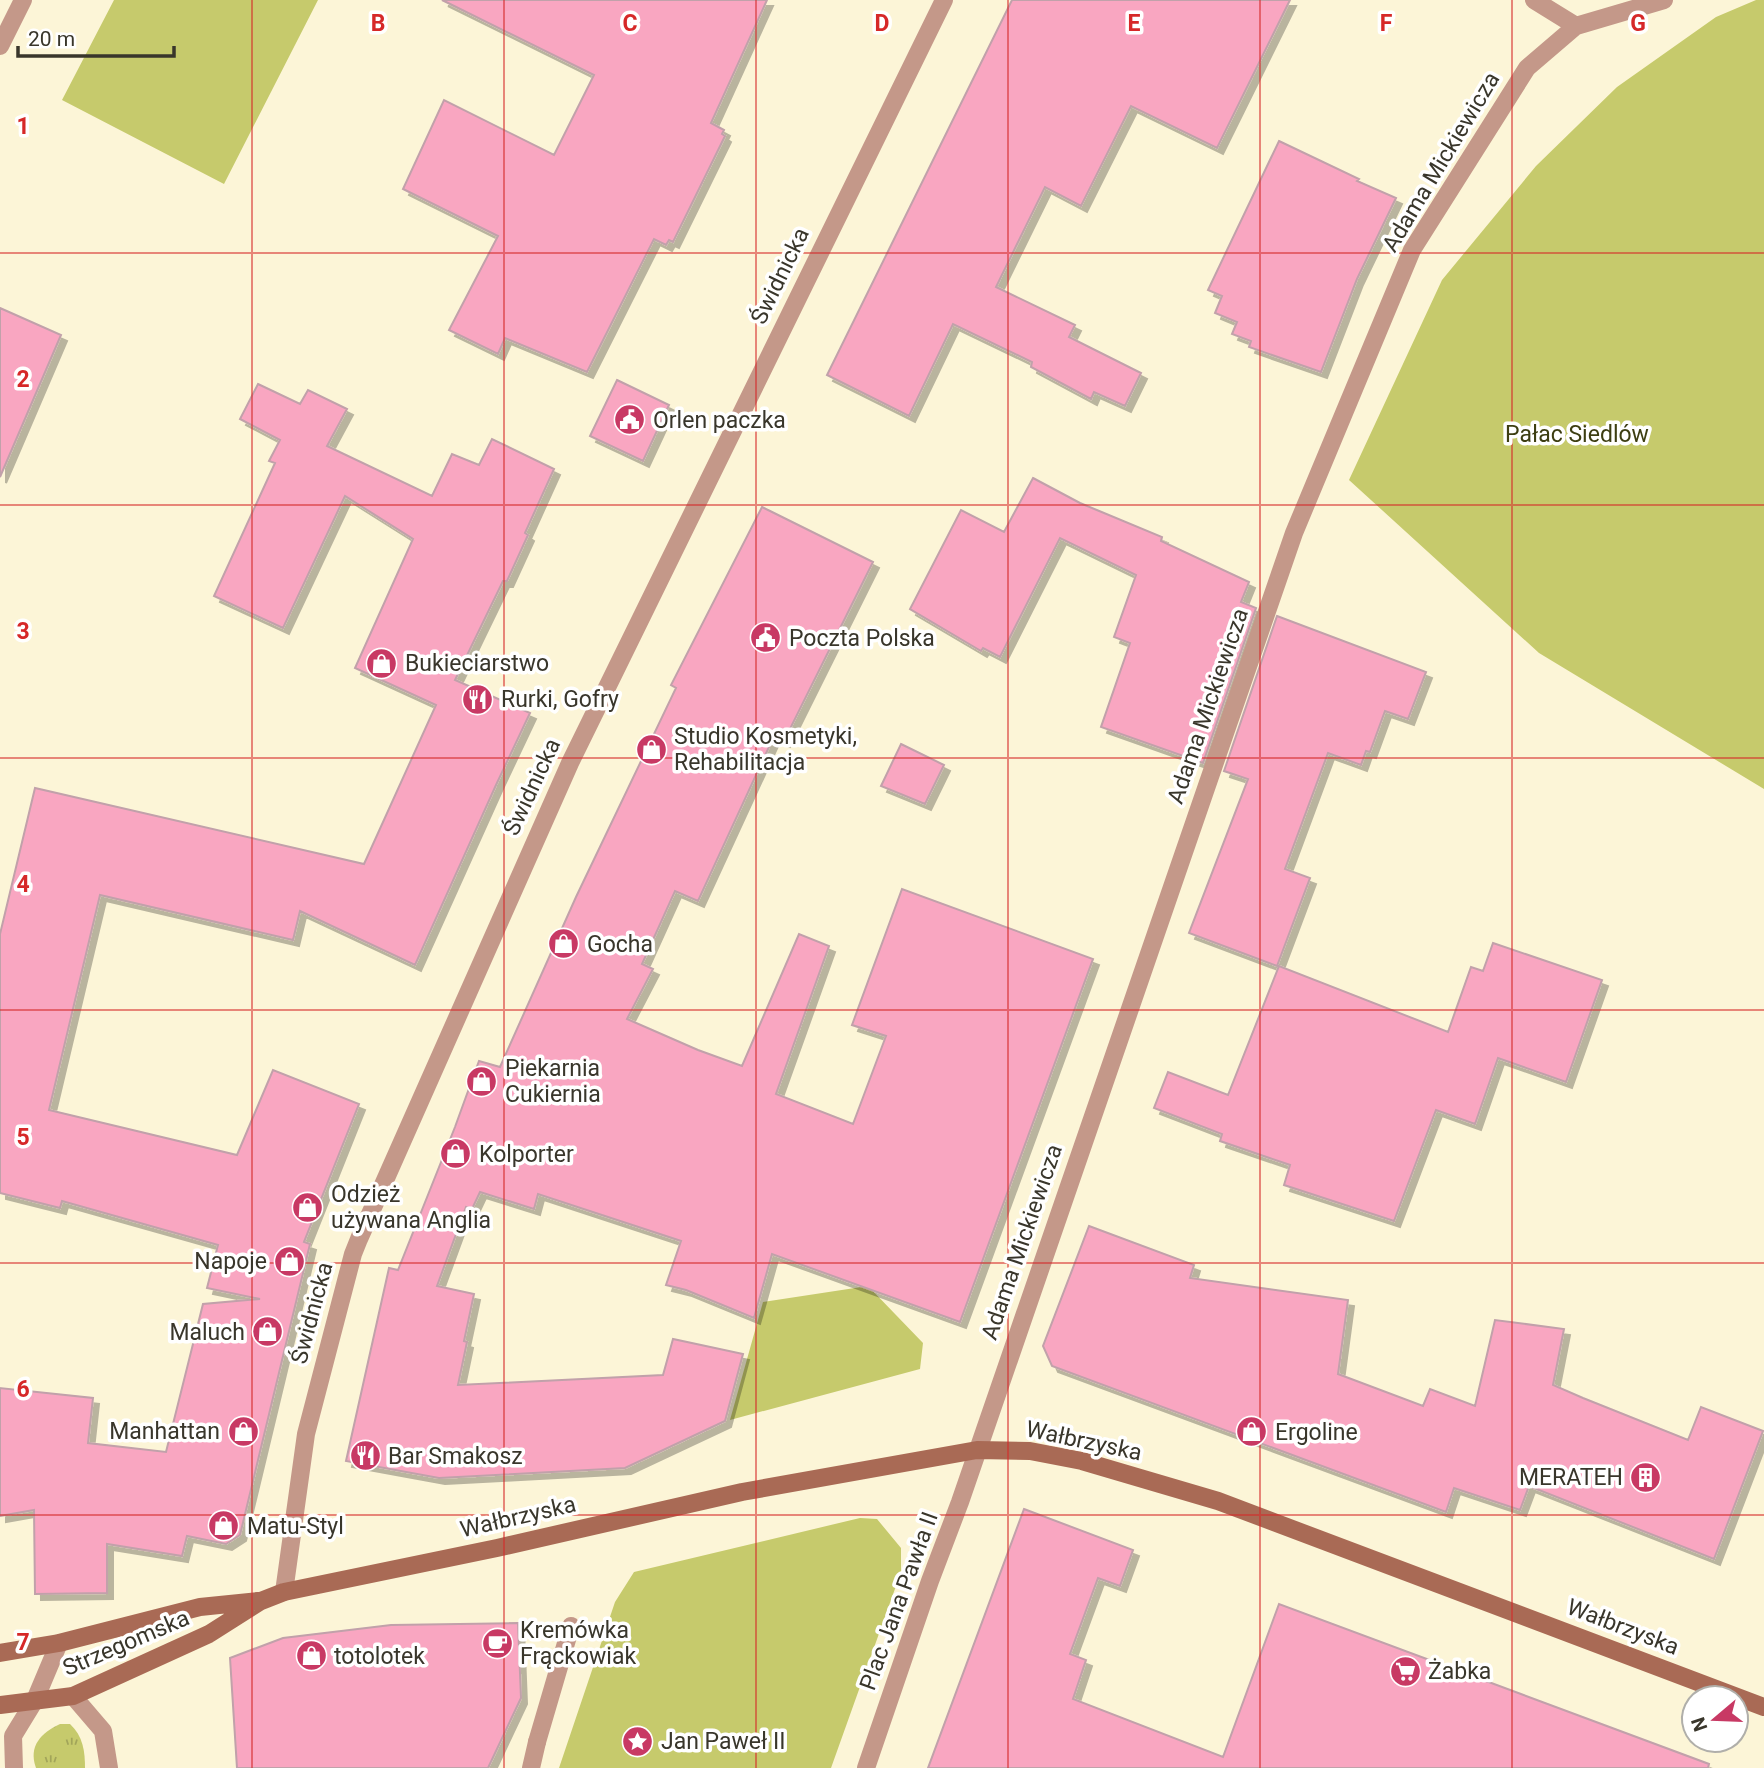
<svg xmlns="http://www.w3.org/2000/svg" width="1764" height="1768" font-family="Roboto,sans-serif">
	<defs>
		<pattern id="grass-tufts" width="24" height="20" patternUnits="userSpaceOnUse" patternTransform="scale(1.75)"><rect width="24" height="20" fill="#c6ca6c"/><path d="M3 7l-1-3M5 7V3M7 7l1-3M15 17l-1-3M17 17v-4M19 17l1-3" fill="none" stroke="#a2a559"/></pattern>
		<filter id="shadow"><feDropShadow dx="6" dy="6" stdDeviation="0" flood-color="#0004"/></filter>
	</defs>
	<rect width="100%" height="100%" fill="#fcf5d7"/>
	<!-- grass -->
	<path fill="url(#grass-tufts)" d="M60 1724H70C83 1736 85 1751 85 1768H36C28 1746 41 1733 60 1724Z"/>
	<!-- green -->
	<path fill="#c6ca6c" d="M114 0H318L224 184 62 100Z
		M1756 0H1764V789L1539 653 1349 480 1442 280 1536 166 1617 87 1716 17Z
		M868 1286 923 1343 920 1369 730 1420 763 1302Z
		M860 1518 877 1519 901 1548V1572L831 1768H559L615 1602 634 1572Z"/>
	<!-- building -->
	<path fill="#f9a6c1" stroke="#c1a1aa" stroke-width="2" filter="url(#shadow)" d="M442 0H767L711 123 724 130 722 134 725 136 673 242 669 240 666 245 654 239 587 372 505 338 498 354 449 330 498 236 403 189 444 100 554 155 594 75Z
		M1012 0H1290L1217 148 1131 106 1081 206 1045 187 996 287 1075 325 1069 337 1141 373 1125 406 1094 392 1091 399 1031 367 1032 362 953 324 909 416 827 375Z
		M1279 141 1359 179 1357 181 1396 198 1357 279 1321 372 1249 347 1251 341 1232 334 1237 322 1215 313 1222 296 1208 290Z
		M0 308 61 335 0 477Z
		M617 380 669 405 643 461 590 436Z
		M258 384 300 404 308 390 347 409 327 446 432 496 452 454 479 465 492 439 554 469 525 533 528 535 507 581H503L455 680 530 713 496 785 415 965 300 911 293 940 100 895 49 1110 237 1155 273 1070 359 1104 304 1242 310 1244 240 1535 226 1544 187 1536 182 1556 107 1544V1593L35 1594 34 1510 0 1516V1388L93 1398 88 1443 166 1452 203 1304 260 1299 207 1288 218 1245 62 1201 60 1208 0 1193V934L35 788 364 864 436 705 355 668 413 539 345 496 283 628 214 596 275 463 269 461 280 440 240 419Z
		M1033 478 1080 503 1162 537 1161 541 1249 582 1241 602 1256 608 1203 763 1101 727 1130 643 1114 637 1136 575 1060 538 1000 657 983 648 981 651 910 609 961 510 1004 532Z
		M762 507 873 562 784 741 774 736 698 901 675 891 642 964 653 969 627 1019 698 1050 742 1066 799 934 829 946 776 1094 853 1124 886 1036 852 1025 902 889 1093 959 960 1322 772 1254 754 1318 686 1290 666 1285 681 1241 538 1194 534 1209 480 1192 472 1209 466 1207 437 1286 474 1294 464 1341 467 1342 458 1385 663 1375 673 1339 743 1354 725 1421 625 1468 439 1478 346 1461 389 1268 398 1270 455 1127 479 1061 500 1067 576 897 676 688 671 685Z
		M1277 616 1426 672 1408 719 1385 711 1370 752 1366 751 1361 765 1328 753 1285 869 1310 878 1277 966 1189 933 1248 779 1224 771Z
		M901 744 944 765 925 804 881 786Z
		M1493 943 1602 980 1566 1082 1498 1058 1475 1124 1436 1110 1394 1221 1284 1185 1290 1165 1220 1141 1222 1134 1154 1108 1168 1072 1228 1095 1279 966 1448 1032 1471 967 1483 971Z
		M1089 1226 1194 1265 1190 1278 1348 1300 1338 1374 1423 1406 1430 1389 1475 1406 1495 1320 1564 1329 1553 1385 1583 1398 1688 1440 1701 1407 1763 1431 1714 1559 1529 1486 1520 1510 1454 1488 1446 1512 1052 1366 1043 1346Z
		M1024 1509 1133 1550 1120 1586 1098 1578 1070 1654 1086 1660 1073 1699 1223 1757 1279 1604 1709 1764 1708 1768H928Z
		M518 1623 521 1698 488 1768H237L230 1658 283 1638 391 1625Z"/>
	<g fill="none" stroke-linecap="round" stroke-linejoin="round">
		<!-- pedestrian -->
		<path stroke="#c49889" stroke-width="18" d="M537 1742 571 1626"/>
		<!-- minor -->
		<path stroke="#c49889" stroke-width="18" d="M1534 0 1576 26
			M73 1696 103 1731 109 1768
			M14 1768 13 1736 35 1700 59 1643
			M531 1768 537 1742
			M866 1768 930 1581 960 1502 1294 533 1412 250 1527 68 1576 26 1664 0"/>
		<!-- tertiary -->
		<path stroke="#c49889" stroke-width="18" d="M0 46 23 0
			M284 1592 306 1434 353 1254 359 1239 570 763 944 0"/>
		<!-- secondary -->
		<path stroke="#a96a55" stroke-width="18" d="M0 1653 59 1643 200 1607 258 1601
			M0 1705 73 1696 209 1634 261 1601 284 1592 497 1548 742 1492 977 1450 1030 1451 1082 1461 1218 1501 1764 1707"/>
	</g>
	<!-- grid -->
	<path fill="none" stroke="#d62828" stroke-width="2" stroke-opacity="0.55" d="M252 0V1768M504 0V1768M756 0V1768M1008 0V1768M1260 0V1768M1512 0V1768M0 253H1764M0 505H1764M0 758H1764M0 1010H1764M0 1263H1764M0 1515H1764"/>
	<!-- icons -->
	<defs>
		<symbol id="civic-disc" viewBox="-11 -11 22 22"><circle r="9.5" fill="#c83964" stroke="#fff"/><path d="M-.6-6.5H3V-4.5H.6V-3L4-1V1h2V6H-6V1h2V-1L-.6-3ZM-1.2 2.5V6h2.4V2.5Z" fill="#fff"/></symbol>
		<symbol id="shop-disc" viewBox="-11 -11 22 22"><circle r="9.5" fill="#c83964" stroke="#fff"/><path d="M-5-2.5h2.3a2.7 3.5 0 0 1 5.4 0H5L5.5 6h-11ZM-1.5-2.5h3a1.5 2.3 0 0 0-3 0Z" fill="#fff"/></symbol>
		<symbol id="restaurant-disc" viewBox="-11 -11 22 22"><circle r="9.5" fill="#c83964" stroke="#fff"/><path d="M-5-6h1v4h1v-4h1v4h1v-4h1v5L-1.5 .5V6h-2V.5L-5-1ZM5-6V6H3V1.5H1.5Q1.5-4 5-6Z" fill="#fff"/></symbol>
		<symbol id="building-disc" viewBox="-11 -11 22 22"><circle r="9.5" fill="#c83964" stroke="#fff"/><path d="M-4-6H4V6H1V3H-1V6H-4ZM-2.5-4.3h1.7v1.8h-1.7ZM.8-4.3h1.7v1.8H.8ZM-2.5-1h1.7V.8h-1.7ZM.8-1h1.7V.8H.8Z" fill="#fff"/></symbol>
		<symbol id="cafe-disc" viewBox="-11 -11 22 22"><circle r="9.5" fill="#c83964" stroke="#fff"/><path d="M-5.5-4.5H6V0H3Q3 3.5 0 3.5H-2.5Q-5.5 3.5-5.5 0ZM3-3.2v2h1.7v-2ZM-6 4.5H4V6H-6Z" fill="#fff"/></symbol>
		<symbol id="supermarket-disc" viewBox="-11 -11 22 22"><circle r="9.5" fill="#c83964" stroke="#fff"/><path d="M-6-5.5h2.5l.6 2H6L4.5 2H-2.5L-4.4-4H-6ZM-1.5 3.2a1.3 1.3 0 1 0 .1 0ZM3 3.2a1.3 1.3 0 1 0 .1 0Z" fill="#fff"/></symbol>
		<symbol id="sight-disc" viewBox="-11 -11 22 22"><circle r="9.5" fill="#c83964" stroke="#fff"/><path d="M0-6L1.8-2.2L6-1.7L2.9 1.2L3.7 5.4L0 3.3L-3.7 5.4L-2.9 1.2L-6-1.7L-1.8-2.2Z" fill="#fff"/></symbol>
	</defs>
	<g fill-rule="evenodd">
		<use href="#civic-disc" x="612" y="402" width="35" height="35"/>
		<use href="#civic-disc" x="748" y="620" width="35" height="35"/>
		<use href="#shop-disc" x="364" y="646" width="35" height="35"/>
		<use href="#restaurant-disc" x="460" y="682" width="35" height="35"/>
		<use href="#shop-disc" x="634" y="732" width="35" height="35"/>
		<use href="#shop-disc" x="546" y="926" width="35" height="35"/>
		<use href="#shop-disc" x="464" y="1064" width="35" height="35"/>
		<use href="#shop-disc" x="438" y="1136" width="35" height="35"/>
		<use href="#shop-disc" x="290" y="1190" width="35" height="35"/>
		<use href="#shop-disc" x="272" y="1244" width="35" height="35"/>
		<use href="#shop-disc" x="250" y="1314" width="35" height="35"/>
		<use href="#shop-disc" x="226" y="1414" width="35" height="35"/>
		<use href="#shop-disc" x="1234" y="1414" width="35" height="35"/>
		<use href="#restaurant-disc" x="348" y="1438" width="35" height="35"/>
		<use href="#building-disc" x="1628" y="1460" width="35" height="35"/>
		<use href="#shop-disc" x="206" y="1508" width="35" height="35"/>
		<use href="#cafe-disc" x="480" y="1626" width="35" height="35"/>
		<use href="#shop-disc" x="294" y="1638" width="35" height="35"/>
		<use href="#supermarket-disc" x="1388" y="1654" width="35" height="35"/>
		<use href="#sight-disc" x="620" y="1724" width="35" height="35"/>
	</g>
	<g text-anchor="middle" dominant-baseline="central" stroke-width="7" stroke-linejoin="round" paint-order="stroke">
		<!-- street labels -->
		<g font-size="23" fill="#39362b" stroke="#fff">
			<text transform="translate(1441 162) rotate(-59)">Adama Mickiewicza</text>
			<text transform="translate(780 276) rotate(-64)">Świdnicka</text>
			<text transform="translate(1208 706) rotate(-71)">Adama Mickiewicza</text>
			<text transform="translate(532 787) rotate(-65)">Świdnicka</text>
			<text transform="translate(1022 1242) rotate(-71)">Adama Mickiewicza</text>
			<text transform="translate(312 1313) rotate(-75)">Świdnicka</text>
			<text transform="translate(1084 1441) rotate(12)">Wałbrzyska</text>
			<text transform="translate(518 1517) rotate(-13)">Wałbrzyska</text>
			<text transform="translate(899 1601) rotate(-70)">Plac Jana Pawła II</text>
			<text transform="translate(1623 1627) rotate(21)">Wałbrzyska</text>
			<text transform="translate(126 1643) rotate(-23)">Strzegomska</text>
		</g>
		<!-- poi labels -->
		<g font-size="23" fill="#39362b" stroke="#fff" text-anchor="start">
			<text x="653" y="420">Orlen paczka</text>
			<text x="789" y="638">Poczta Polska</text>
			<text x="405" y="663">Bukieciarstwo</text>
			<text x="501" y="699">Rurki, Gofry</text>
			<text x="674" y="736">Studio Kosmetyki,<tspan x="674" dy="26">Rehabilitacja</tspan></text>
			<text x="587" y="944">Gocha</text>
			<text x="505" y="1068">Piekarnia<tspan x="505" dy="26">Cukiernia</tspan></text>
			<text x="479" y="1154">Kolporter</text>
			<text x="331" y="1194">Odzież<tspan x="331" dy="26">używana Anglia</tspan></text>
			<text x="267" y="1261" text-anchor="end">Napoje</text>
			<text x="245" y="1332" text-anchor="end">Maluch</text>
			<text x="220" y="1431" text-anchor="end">Manhattan</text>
			<text x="1275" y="1432">Ergoline</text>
			<text x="388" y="1456">Bar Smakosz</text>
			<text x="1623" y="1477" text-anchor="end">MERATEH</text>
			<text x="247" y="1526">Matu-Styl</text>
			<text x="520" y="1630">Kremówka<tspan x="520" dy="26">Frąckowiak</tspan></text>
			<text x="334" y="1656">totolotek</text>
			<text x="1428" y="1671">Żabka</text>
			<text x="661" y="1741">Jan Paweł II</text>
		</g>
		<!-- park labels -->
		<g font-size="23" fill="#3d3e12" stroke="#fff">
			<text x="1577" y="434">Pałac Siedlów</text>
		</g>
	</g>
	<g font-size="23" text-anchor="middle" font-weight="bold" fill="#d62828" stroke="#fff" stroke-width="7" stroke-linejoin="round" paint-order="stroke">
		<text x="378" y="31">B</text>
		<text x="630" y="31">C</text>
		<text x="882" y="31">D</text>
		<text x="1134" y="31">E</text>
		<text x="1386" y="31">F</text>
		<text x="1638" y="31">G</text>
		<text x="23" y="134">1</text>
		<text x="23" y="387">2</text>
		<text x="23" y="639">3</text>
		<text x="23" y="892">4</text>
		<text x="23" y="1145">5</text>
		<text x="23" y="1397">6</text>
		<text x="23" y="1650">7</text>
	</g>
	<!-- north arrow -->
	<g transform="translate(1715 1719) rotate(251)"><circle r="33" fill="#ffffff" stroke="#b0afaa" stroke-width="2"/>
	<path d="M0-5L12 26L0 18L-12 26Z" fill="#c83964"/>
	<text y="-10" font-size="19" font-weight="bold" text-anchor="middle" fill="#39362b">N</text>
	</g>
	<!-- scale -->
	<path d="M18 46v10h156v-10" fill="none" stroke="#39362b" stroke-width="3.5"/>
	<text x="28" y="46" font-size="21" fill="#39362b" stroke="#ffffff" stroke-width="5" paint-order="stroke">20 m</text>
</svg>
